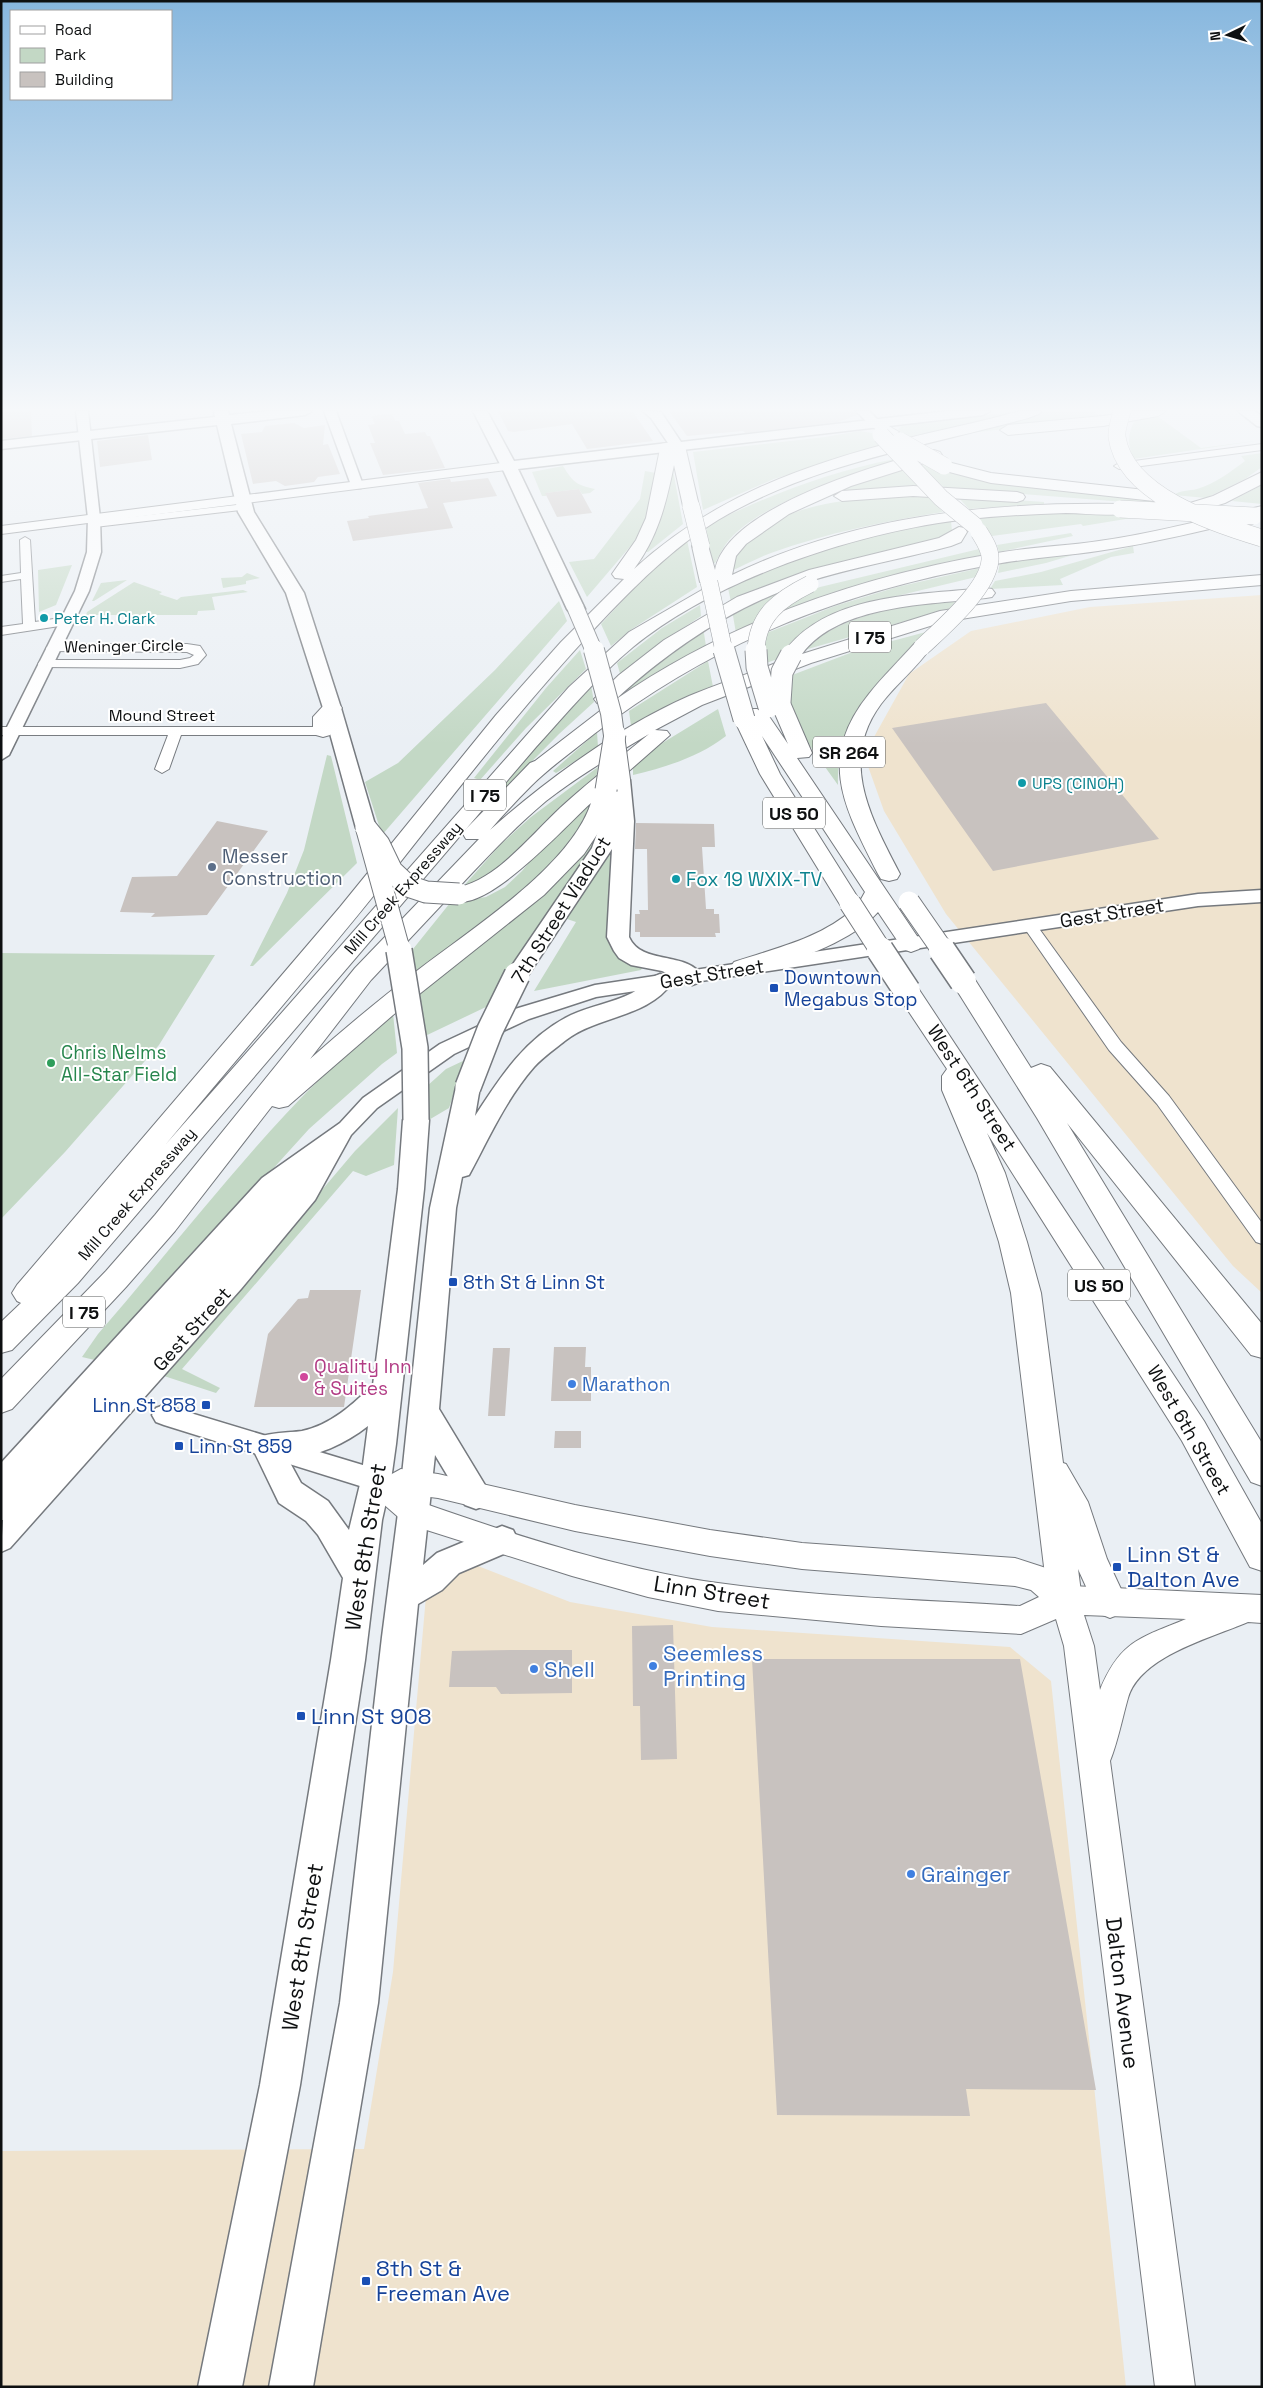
<svg xmlns="http://www.w3.org/2000/svg" width="1263" height="2388" font-family="'Space Grotesk',sans-serif">
	<rect width="100%" height="100%" fill="#eaeff4"/>
	<!-- industrial -->
	<path fill="#efe3ce" d="M1262 595V1293L1233 1266 946 914 884 811 864 755 909 674 971 631 1090 607Z
		M473 1564 570 1602 712 1627 1010 1647 1051 1681 1126 2387H1V2151L364 2149 393 1972 426 1596Z"/>
	<!-- green -->
	<path fill="#c3d8c5" d="M1043 411H1092L1100 417 963 434Z
		M1013 412 908 440 898 430 901 426Z
		M1156 415 1201 448 1262 440 1133 459C1128 445 1127 434 1135 420Z
		M860 431 872 433 883 446 774 479 703 510 693 452 825 437Z
		M1262 453V467L1245 479 1206 498 1174 495C1180 490 1189 491 1197 489 1215 484 1230 472 1245 461L1241 456Z
		M895 459 897 461C847 478 765 500 729 540 723 547 719 556 715 563H711L706 526C766 496 828 472 895 459Z
		M925 464C999 488 1076 491 1153 499L1163 505 945 488 918 466Z
		M672 465 683 524 648 552H645L663 510Z
		M563 466C573 482 576 485 595 489L590 493 582 494 579 489 546 493V496H542L532 472Z
		M905 470 923 489 849 492 818 499 865 479Z
		M645 471 656 473 648 515 634 542 587 597 569 562 594 559 640 499Z
		M1262 485V504L1232 501Z
		M928 495 943 512C885 521 827 533 771 553 757 558 743 566 729 572 759 496 861 499 928 495Z
		M957 496 1044 502V504L969 509Z
		M1088 512 1150 515 1083 526 1081 524 992 536 978 517 1026 513Z
		M951 521 952 531 946 538C874 556 799 570 731 602L728 588 792 560 873 535Z
		M1071 533 1073 536 999 552 997 545Z
		M687 540 697 587 632 629 611 646 601 624 650 571Z
		M1133 546 1134 553 1111 557 1060 579 1063 585 990 589 995 581 1041 572Z
		M979 549 981 556 774 616 810 591 820 587Z
		M1076 554 1046 563 998 573 1000 562Z
		M72 565 56 605 39 612 38 570Z
		M980 568 976 577 876 601 803 634 787 647 778 659 763 664 764 634 835 606 897 587Z
		M247 573 260 578 246 581V584L223 588 221 578 242 577Z
		M127 580 94 601H92L101 583Z
		M134 582 162 592 159 594 177 600 181 597 243 590 248 592 212 597 215 610 198 611 197 615H86L87 612Z
		M785 589 765 607 751 626 736 633 732 610Z
		M959 598 944 614 902 622 801 651C845 612 903 606 959 598Z
		M559 601 567 621 382 835 365 782 398 763 495 670Z
		M700 605 701 616 664 641 621 677 617 663 662 628Z
		M703 627 706 646 630 691 626 689Z
		M926 632C884 678 835 717 838 785L790 718 787 677 858 650Z
		M580 650 586 669 526 728 480 780 474 778 546 688Z
		M708 661 713 687 631 726 629 711Z
		M591 685 594 702 559 734 462 832Z
		M718 709 726 736C699 757 666 767 633 775V761Z
		M597 732 598 747 556 773 553 771Z
		M327 755 331 756 357 863 253 966H250L287 893 304 850Z
		M598 767 596 779 555 813 488 880 461 889 500 845 531 817Z
		M592 799 591 811 553 866 415 975 409 954 450 903 486 897 505 887 522 871 544 844Z
		M599 828 598 843 488 1006 423 1037 417 993Z
		M612 845V913L643 966 641 970 534 991 576 922 564 918Z
		M1 953 215 955 159 1045 65 1152 1 1219Z
		M393 1013 397 1053 382 1064 309 1129 99 1361 82 1357 98 1334C193 1225 279 1105 393 1013Z
		M465 1060 449 1108 427 1121 426 1087 446 1069Z
		M398 1108 394 1165 366 1176 353 1171 182 1369 220 1388 216 1393 164 1376 355 1151Z"/>
	<!-- building -->
	<path fill="#c8c2bf" d="M1 411H31L32 436 1 439Z
		M498 411H632L653 441 587 449 572 424 514 432 508 431Z
		M669 411H854L857 415 838 422 745 433 743 431 687 436Z
		M392 414 395 421H399L405 434 425 432 427 436H430L445 468 383 475 370 443H375L368 425 375 424 371 416Z
		M294 423 304 428 325 425 323 445 328 444 340 474 318 477 314 482 285 486 276 481 253 484 241 434 262 432 265 426Z
		M148 435 152 460 100 467 97 441Z
		M488 478 497 496 443 503 453 528 353 541 347 521 369 518 368 516 428 508 418 483 450 479 451 482Z
		M579 489 592 513 557 517 545 493Z
		M1046 703 1159 839 993 871 892 728Z
		M217 821 268 831 207 915 151 917 155 913 120 912 132 877 177 876Z
		M636 823 714 824 715 847H702L706 909H714V914H719L720 933H715L716 937H640V932H635V914H640L639 910H648L647 849H635Z
		M310 1290H361L344 1407H254L268 1334 298 1299 308 1298Z
		M554 1347H586L585 1367H591V1401H551Z
		M493 1348H510L505 1416H488Z
		M555 1431H581V1448H554Z
		M673 1625 677 1759 641 1760 640 1706H633L632 1626Z
		M510 1650H572V1693L501 1694 496 1687H449L452 1651Z
		M752 1659H1020L1096 2090 966 2089 970 2116 777 2115Z"/>
	<g fill="none" stroke-linecap="round" stroke-linejoin="round">
		<defs>
			<path id="minor" d="M1262 444V450L1119 469 1114 466 1119 463Z
				M245 504 250 507 249 509 95 527 90 524 95 521Z
				M25 537 30 540 35 622 66 617 72 621 66 625 1 635V627L23 624 21 579 1 582V576L21 573 20 540Z
				M52 644H187L200 646 206 655 198 664 180 668 40 667 38 664 40 661 44 660H180L190 658 194 655 187 652 48 651 46 648Z
				M1 727H323L329 731 323 735H181L169 769 162 773 155 769 168 735H1Z
				M1030 921 1035 923 1121 1042 1169 1096 1262 1223V1244L1256 1242 1157 1104 1109 1050 1023 926Z"/>
			<path id="tertiary" d="M76 411H88L100 518 101 552 89 591 9 755 1 760V739L75 591 87 552 88 518Z
				M324 411H336L363 485 361 488H353L351 485Z
				M856 411H869L881 423 875 427 871 426Z
				M1262 890V902L1198 906 596 997 529 1019 454 1054 377 1108 351 1135 315 1200 241 1289 10 1548 1 1552 3 1520H1V1463L262 1178 340 1123 363 1098 440 1044 515 1009 595 985 1198 894Z
				M164 1405 376 1469 385 1472 388 1480 385 1488 376 1491 164 1425 156 1422 152 1415 156 1408Z"/>
			<path id="secondary" d="M509 462 516 466 514 469 1 534V526Z
				M376 1468 390 1475 401 1469 438 1474 575 1505 710 1530 802 1543 1015 1558 1049 1569 1071 1586 1262 1595V1623L1248 1622C1211 1638 1140 1656 1128 1698 1122 1719 1118 1741 1110 1761L1195 2387H1155L1064 1646 1056 1619 1021 1634 881 1626 718 1611 648 1597 572 1576 414 1526 404 1522 366 1489 362 1480 366 1471ZM414 1495 438 1498 575 1531 710 1556 802 1569 1015 1586 1031 1590 1039 1597 1020 1606C920 1600 818 1597 718 1583 623 1570 514 1535 423 1503ZM1084 1615 1186 1619C1140 1638 1120 1641 1100 1690L1094 1646Z"/>
			<path id="primary" d="M214 411H228L229 415 269 411H312L305 415 231 424 254 512 304 593 341 708 376 828 373 832 366 834 359 832 356 828 323 708 286 593 238 512 217 425 1 449V441L215 417Z
				M473 411H487L514 461 668 443 651 418 643 411 661 412 681 442 948 411H990L983 415 518 469 585 609 582 613H570L567 609 504 472Z
				M1238 411H1254L1262 416V427L1257 426Z
				M620 774 627 776 630 780 634 821 629 937C642 966 687 950 703 977L700 982 692 985 662 971 631 965 619 958 614 951 607 937 612 849 525 980 517 983 509 980 506 975 509 970 592 848C596 838 606 805 612 803L610 780 613 776Z
				M660 974 668 977 672 982C650 1017 597 1016 566 1040 556 1048 543 1057 534 1067 506 1099 489 1138 469 1175L462 1177 456 1208 439 1409 491 1495 487 1505 476 1509 465 1505 435 1455 423 1565 437 1553 502 1526 513 1530 518 1540 513 1550 459 1573 442 1590 418 1604 378 2003 313 2387H269L340 2003 382 1637 398 1513 430 1208 456 1087 459 1081 468 1078 477 1081 480 1087 475 1116C501 1076 526 1037 571 1015 590 1006 612 1003 632 993 642 987 648 978 660 974Z
				M416 1111 425 1113 429 1120 424 1189 396 1444 391 1480 382 1520 365 1660 300 2085 242 2387H198L260 2085 331 1660 343 1578 318 1535 306 1521 279 1503 252 1447 256 1438C271 1432 287 1433 302 1431 331 1425 353 1404 373 1385L398 1189 403 1120 407 1113ZM368 1426 361 1480 349 1530 328 1501 301 1483 288 1459C318 1456 345 1444 368 1426Z"/>
			<path id="motorway" d="M1019 411H1042L1039 414 1028 418C923 447 814 463 718 520 672 548 633 588 596 627 521 707 455 793 387 879 315 969 240 1055 166 1144L569 687 629 632 707 587 700 582 692 546 695 542H707L715 570C727 507 879 464 934 450L940 452 942 455 940 458 851 486 789 514 746 544 736 556 732 575C853 516 988 502 1120 504L1126 505 1128 509 1126 513C1107 517 1085 513 1066 513 1031 514 995 516 960 520 855 533 716 579 633 647 597 677 567 713 536 747L78 1283 12 1350 1 1353V1322L21 1303 17 1301 12 1293 17 1285 340 907 496 715 561 642 624 579 615 578 612 574 636 540 646 518 661 444 677 441 685 446 699 506 697 510H685L683 506 674 465C666 504 658 537 634 569 713 497 803 465 905 439 943 429 982 422 1019 411Z
				M1134 411H1166L1158 416 1103 426 1008 435 1000 430 1008 425 1103 416Z
				M875 418 899 432 891 437 870 426 867 423Z
				M944 461 991 473 1154 491 1162 496 1154 501 991 483 938 469 936 466Z
				M1262 472V484L1225 503 1173 519 1167 518 1165 514 1167 510 1213 496Z
				M913 486 1017 492 1023 494 1025 497 1023 500 1017 502 913 496 842 501 834 496 842 491Z
				M1262 506V516C1208 530 1153 543 1098 551 1064 556 1030 558 996 564 846 590 715 641 594 734 573 751 550 767 531 786 517 800 503 815 490 830 547 779 619 727 689 696 721 683 754 672 786 659L782 655C824 593 918 595 986 588L992 589 995 593 992 597 986 598C929 605 839 604 802 654L940 611 1071 591 1262 575V585L1071 601 943 622 811 663 702 705 655 730 667 731 670 735 613 785 617 790 608 818 584 854 544 895 393 1015 288 1106 279 1108 272 1106 175 1231 126 1287 12 1409 1 1413V1379L106 1271 155 1215 355 968 479 839H466L463 834 466 829 530 763 535 761 609 704 597 703 594 699 619 675 664 640 737 597 809 570 939 538 959 527 965 528 967 532 961 542 951 546C902 559 852 567 804 583 732 607 671 649 615 700 729 621 861 576 997 553 1031 547 1065 546 1099 541 1154 533 1208 519 1262 506ZM649 734C619 759 588 782 560 808 532 834 497 879 459 887 487 857 515 827 546 801 578 776 614 755 649 734ZM591 803C570 867 471 929 418 970 381 998 345 1028 310 1059L371 980 449 897C478 925 570 821 591 803Z
				M922 641 929 643 931 647C917 668 896 684 881 704 838 762 872 819 900 874L897 879 889 881 881 879 878 874C845 808 816 760 869 694 883 676 900 660 915 643Z
				M780 696 787 698 790 702 812 753 809 757 797 758 919 939 923 944 919 949 911 952 903 949 878 912C850 944 783 965 742 976L734 974 730 968 734 962C773 949 822 938 853 909L842 908 839 903 760 774 734 719 737 715 748 714 750 709H764L788 744 770 702 773 698ZM762 736 865 892 860 901 780 774Z
				M332 702 339 704 342 708 333 718V731L330 735 323 737 316 735 313 731V717L325 704Z
				M963 973 972 975 1031 1068 1041 1064 1050 1067 1262 1324V1358L1251 1355 1067 1123 1262 1443V1486L1251 1482 1037 1118 951 981 954 975Z
				M907 983 916 985 1204 1421 1262 1524V1571L1250 1567 1182 1441 987 1133 1005 1173 1027 1242 1041 1293 1063 1463 1066 1464 1088 1502 1107 1559 1127 1602 1122 1613 1110 1618 1098 1613 1078 1569 1082 1600 1077 1611 1065 1616 1053 1611 1048 1600 1011 1293 999 1242 977 1173 942 1090V1076L947 1069 895 991 898 985Z"/>
		</defs>
		<!-- minor casing -->
		<use href="#minor" stroke="#75797e" stroke-width="2"/>
		<!-- tertiary casing -->
		<use href="#tertiary" stroke="#75797e" stroke-width="3"/>
		<!-- secondary casing -->
		<use href="#secondary" stroke="#75797e" stroke-width="2"/>
		<!-- primary casing -->
		<use href="#primary" stroke="#75797e" stroke-width="3"/>
		<!-- motorway casing -->
		<use href="#motorway" stroke="#75797e" stroke-width="2"/>
		<!-- minor -->
		<use href="#minor" fill="#fff" fill-rule="evenodd"/>
		<!-- tertiary -->
		<use href="#tertiary" fill="#fff" fill-rule="evenodd"/>
		<!-- secondary -->
		<use href="#secondary" fill="#fff" fill-rule="evenodd"/>
		<!-- primary -->
		<use href="#primary" fill="#fff" fill-rule="evenodd"/>
		<!-- motorway -->
		<use href="#motorway" fill="#fff" fill-rule="evenodd"/>
		<defs>
			<path id="primary-bridge-far2" d="M576 609 594 651"/>
			<path id="primary-bridge-far1" d="M594 650 611 713 620 780
				M366 828 400 951"/>
			<path id="primary-bridge" d="M399 950 415 1048 416 1120
				M468 1087 490 1030 517 975"/>
			<path id="motorway-bridge-far2" d="M1122 411C1120 419 1116 430 1117 437 1125 495 1215 524 1262 538
				M881 435 941 498 974 525
				M900 441 944 466
				M691 506 701 546
				M1120 509 1254 516
				M709 582 724 651
				M922 647C942 628 988 589 990 560 991 550 984 540 979 532
				M756 651C757 615 780 599 810 584"/>
			<path id="motorway-bridge-far1" d="M724 650 744 719
				M756 650 757 667 769 707
				M780 702 782 672 791 655
				M606 790 615 734
				M366 828 379 844 392 871 408 886 426 892 459 894
				M909 902 943 951
				M850 903 881 951"/>
			<path id="motorway-bridge" d="M880 950 907 991
				M942 950 963 981"/>
		</defs>
		<!-- primary-bridge-far2 casing -->
		<use href="#primary-bridge-far2" stroke="#75797e" stroke-width="18" stroke-linecap="butt"/>
		<!-- primary-bridge-far1 casing -->
		<use href="#primary-bridge-far1" stroke="#75797e" stroke-width="22" stroke-linecap="butt"/>
		<!-- primary-bridge casing -->
		<use href="#primary-bridge" stroke="#75797e" stroke-width="28" stroke-linecap="butt"/>
		<!-- motorway-bridge-far2 casing -->
		<use href="#motorway-bridge-far2" stroke="#75797e" stroke-width="18" stroke-linecap="butt"/>
		<!-- motorway-bridge-far1 casing -->
		<use href="#motorway-bridge-far1" stroke="#75797e" stroke-width="23" stroke-linecap="butt"/>
		<!-- motorway-bridge casing -->
		<use href="#motorway-bridge" stroke="#75797e" stroke-width="29" stroke-linecap="butt"/>
		<!-- primary-bridge-far2 -->
		<use href="#primary-bridge-far2" stroke="#fff" stroke-width="16"/>
		<!-- primary-bridge-far1 -->
		<use href="#primary-bridge-far1" stroke="#fff" stroke-width="20"/>
		<!-- primary-bridge -->
		<use href="#primary-bridge" stroke="#fff" stroke-width="25"/>
		<!-- motorway-bridge-far2 -->
		<use href="#motorway-bridge-far2" stroke="#fff" stroke-width="17"/>
		<!-- motorway-bridge-far1 -->
		<use href="#motorway-bridge-far1" stroke="#fff" stroke-width="21"/>
		<!-- motorway-bridge -->
		<use href="#motorway-bridge" stroke="#fff" stroke-width="26"/>
	</g>
	<!-- sky -->
	<linearGradient id="sky" x2="0" y2="1"><stop stop-color="#87b7de"/><stop offset="0.55" stop-color="#f6f8fa"/><stop offset="1" stop-color="#f6f8fa" stop-opacity="0"/></linearGradient>
	<rect width="1263" height="745" fill="url(#sky)"/>
	<!-- markers -->
	<g fill="#0f9aa8" stroke="#fff" stroke-width="2">
		<circle cx="44" cy="618" r="5"/>
		<circle cx="1022" cy="783" r="5"/>
		<circle cx="676" cy="879" r="5"/>
	</g>
	<circle fill="#5c6f8a" stroke="#fff" stroke-width="2" cx="212" cy="867" r="5"/>
	<g fill="#1a4fb4" stroke="#fff" stroke-width="2">
		<rect x="769" y="983" width="10" height="10" rx="2.5"/>
		<rect x="448" y="1277" width="10" height="10" rx="2.5"/>
		<rect x="201" y="1400" width="10" height="10" rx="2.5"/>
		<rect x="174" y="1441" width="10" height="10" rx="2.5"/>
		<rect x="1112" y="1562" width="10" height="10" rx="2.5"/>
		<rect x="296" y="1711" width="10" height="10" rx="2.5"/>
		<rect x="361" y="2276" width="10" height="10" rx="2.5"/>
	</g>
	<circle fill="#2e9e5b" stroke="#fff" stroke-width="2" cx="51" cy="1063" r="5"/>
	<circle fill="#d1479c" stroke="#fff" stroke-width="2" cx="304" cy="1377" r="5"/>
	<g fill="#3f7fe0" stroke="#fff" stroke-width="2">
		<circle cx="572" cy="1384" r="5"/>
		<circle cx="653" cy="1666" r="5"/>
		<circle cx="534" cy="1669" r="5"/>
		<circle cx="911" cy="1874" r="5"/>
	</g>
	<g text-anchor="middle" dominant-baseline="central" stroke-width="4" stroke-linejoin="round" paint-order="stroke">
		<!-- far-culture labels -->
		<g font-size="16" fill="#0d838f" stroke="#fff" text-anchor="start">
			<text x="54" y="618">Peter H. Clark</text>
			<text x="1032" y="783">UPS (CINOH)</text>
		</g>
		<!-- far-street labels -->
		<g font-size="16" fill="#0e1011" stroke="#fff">
			<text transform="translate(124 646) rotate(-1)">Weninger Circle</text>
			<text x="162" y="715">Mound Street</text>
			<text transform="translate(403 888) rotate(-49)">Mill Creek Expressway</text>
			<text transform="translate(137 1194) rotate(-49)">Mill Creek Expressway</text>
		</g>
		<!-- shield labels -->
		<g fill="#fff" stroke="#565858" stroke-width="1">
			<rect x="849" y="621.5" width="42" height="31" rx="4"/>
			<rect x="813" y="736.5" width="72" height="31" rx="4"/>
			<rect x="464" y="779.5" width="42" height="31" rx="4"/>
			<rect x="763" y="797.5" width="62" height="31" rx="4"/>
			<rect x="1068" y="1269.5" width="62" height="31" rx="4"/>
			<rect x="63" y="1296.5" width="42" height="31" rx="4"/>
		</g>
		<g font-size="18" font-weight="bold" fill="#0e1011">
			<text x="870" y="637">I 75</text>
			<text x="849" y="752">SR 264</text>
			<text x="485" y="795">I 75</text>
			<text x="794" y="813">US 50</text>
			<text x="1099" y="1285">US 50</text>
			<text x="84" y="1312">I 75</text>
		</g>
		<!-- service labels -->
		<g font-size="19" fill="#4e5e75" stroke="#fff" text-anchor="start">
			<text x="222" y="856">Messer<tspan x="222" dy="22">Construction</tspan></text>
		</g>
		<!-- culture labels -->
		<g font-size="19" fill="#0d838f" stroke="#fff" text-anchor="start">
			<text x="686" y="879">Fox 19 WXIX-TV</text>
		</g>
		<!-- street labels -->
		<g font-size="19" fill="#0e1011" stroke="#fff">
			<text transform="translate(561 910) rotate(-58)">7th Street Viaduct</text>
			<text transform="translate(1112 913) rotate(-9)">Gest Street</text>
			<text transform="translate(712 974) rotate(-9)">Gest Street</text>
			<text transform="translate(972 1088) rotate(57)">West 6th Street</text>
			<text transform="translate(192 1329) rotate(-48)">Gest Street</text>
			<text transform="translate(1189 1430) rotate(60)">West 6th Street</text>
		</g>
		<!-- transit labels -->
		<g font-size="19" fill="#164399" stroke="#fff" text-anchor="start">
			<text x="784" y="977">Downtown<tspan x="784" dy="22">Megabus Stop</tspan></text>
			<text x="463" y="1282">8th St &amp; Linn St</text>
			<text x="196" y="1405" text-anchor="end">Linn St 858</text>
			<text x="189" y="1446">Linn St 859</text>
		</g>
		<!-- leisure labels -->
		<g font-size="19" fill="#27864d" stroke="#fff" text-anchor="start">
			<text x="61" y="1052">Chris Nelms<tspan x="61" dy="22">All-Star Field</tspan></text>
		</g>
		<!-- hotel labels -->
		<g font-size="19" fill="#b23c85" stroke="#fff" text-anchor="start">
			<text x="314" y="1366">Quality Inn<tspan x="314" dy="22">&amp; Suites</tspan></text>
		</g>
		<!-- shop labels -->
		<g font-size="19" fill="#366cbe" stroke="#fff" text-anchor="start">
			<text x="582" y="1384">Marathon</text>
		</g>
		<!-- near-street labels -->
		<g font-size="22" fill="#0e1011" stroke="#fff">
			<text transform="translate(365 1547) rotate(-81)">West 8th Street</text>
			<text transform="translate(712 1592) rotate(9)">Linn Street</text>
			<text transform="translate(302 1947) rotate(-81)">West 8th Street</text>
			<text transform="translate(1123 1993) rotate(83)">Dalton Avenue</text>
		</g>
		<!-- near-transit labels -->
		<g font-size="22" fill="#164399" stroke="#fff" text-anchor="start">
			<text x="1127" y="1554">Linn St &amp;<tspan x="1127" dy="25">Dalton Ave</tspan></text>
			<text x="311" y="1716">Linn St 908</text>
			<text x="376" y="2268">8th St &amp;<tspan x="376" dy="25">Freeman Ave</tspan></text>
		</g>
		<!-- near-shop labels -->
		<g font-size="22" fill="#366cbe" stroke="#fff" text-anchor="start">
			<text x="663" y="1653">Seemless<tspan x="663" dy="25">Printing</tspan></text>
			<text x="544" y="1669">Shell</text>
			<text x="921" y="1874">Grainger</text>
		</g>
	</g>
	<!-- border -->
	<rect width="1263" height="2388" fill="none" stroke="#0e1011" stroke-width="5"/>
	<!-- legend -->
	<rect x="10" y="10" width="162" height="90" fill="#ffffff" stroke="#9f9fa0"/>
	<rect x="20" y="26" width="25" height="8" fill="#ffffff" stroke="#9f9fa0"/>
	<text x="55" y="35" font-size="15" fill="#0e1011">Road</text>
	<rect x="20" y="48" width="25" height="15" fill="#c3d8c5" stroke="#9f9fa0"/>
	<text x="55" y="60" font-size="15" fill="#0e1011">Park</text>
	<rect x="20" y="72" width="25" height="15" fill="#c8c2bf" stroke="#9f9fa0"/>
	<text x="55" y="85" font-size="15" fill="#0e1011">Building</text>
	<!-- north arrow -->
	<g transform="translate(1228 35) rotate(265)" stroke="#ffffff" stroke-width="4" paint-order="stroke">
	<path d="M0-4L9 19L0 12L-9 19Z" fill="#0e1011"/>
	<text y="-8" font-size="14" font-weight="bold" text-anchor="middle" fill="#0e1011">N</text>
	</g>
</svg>
